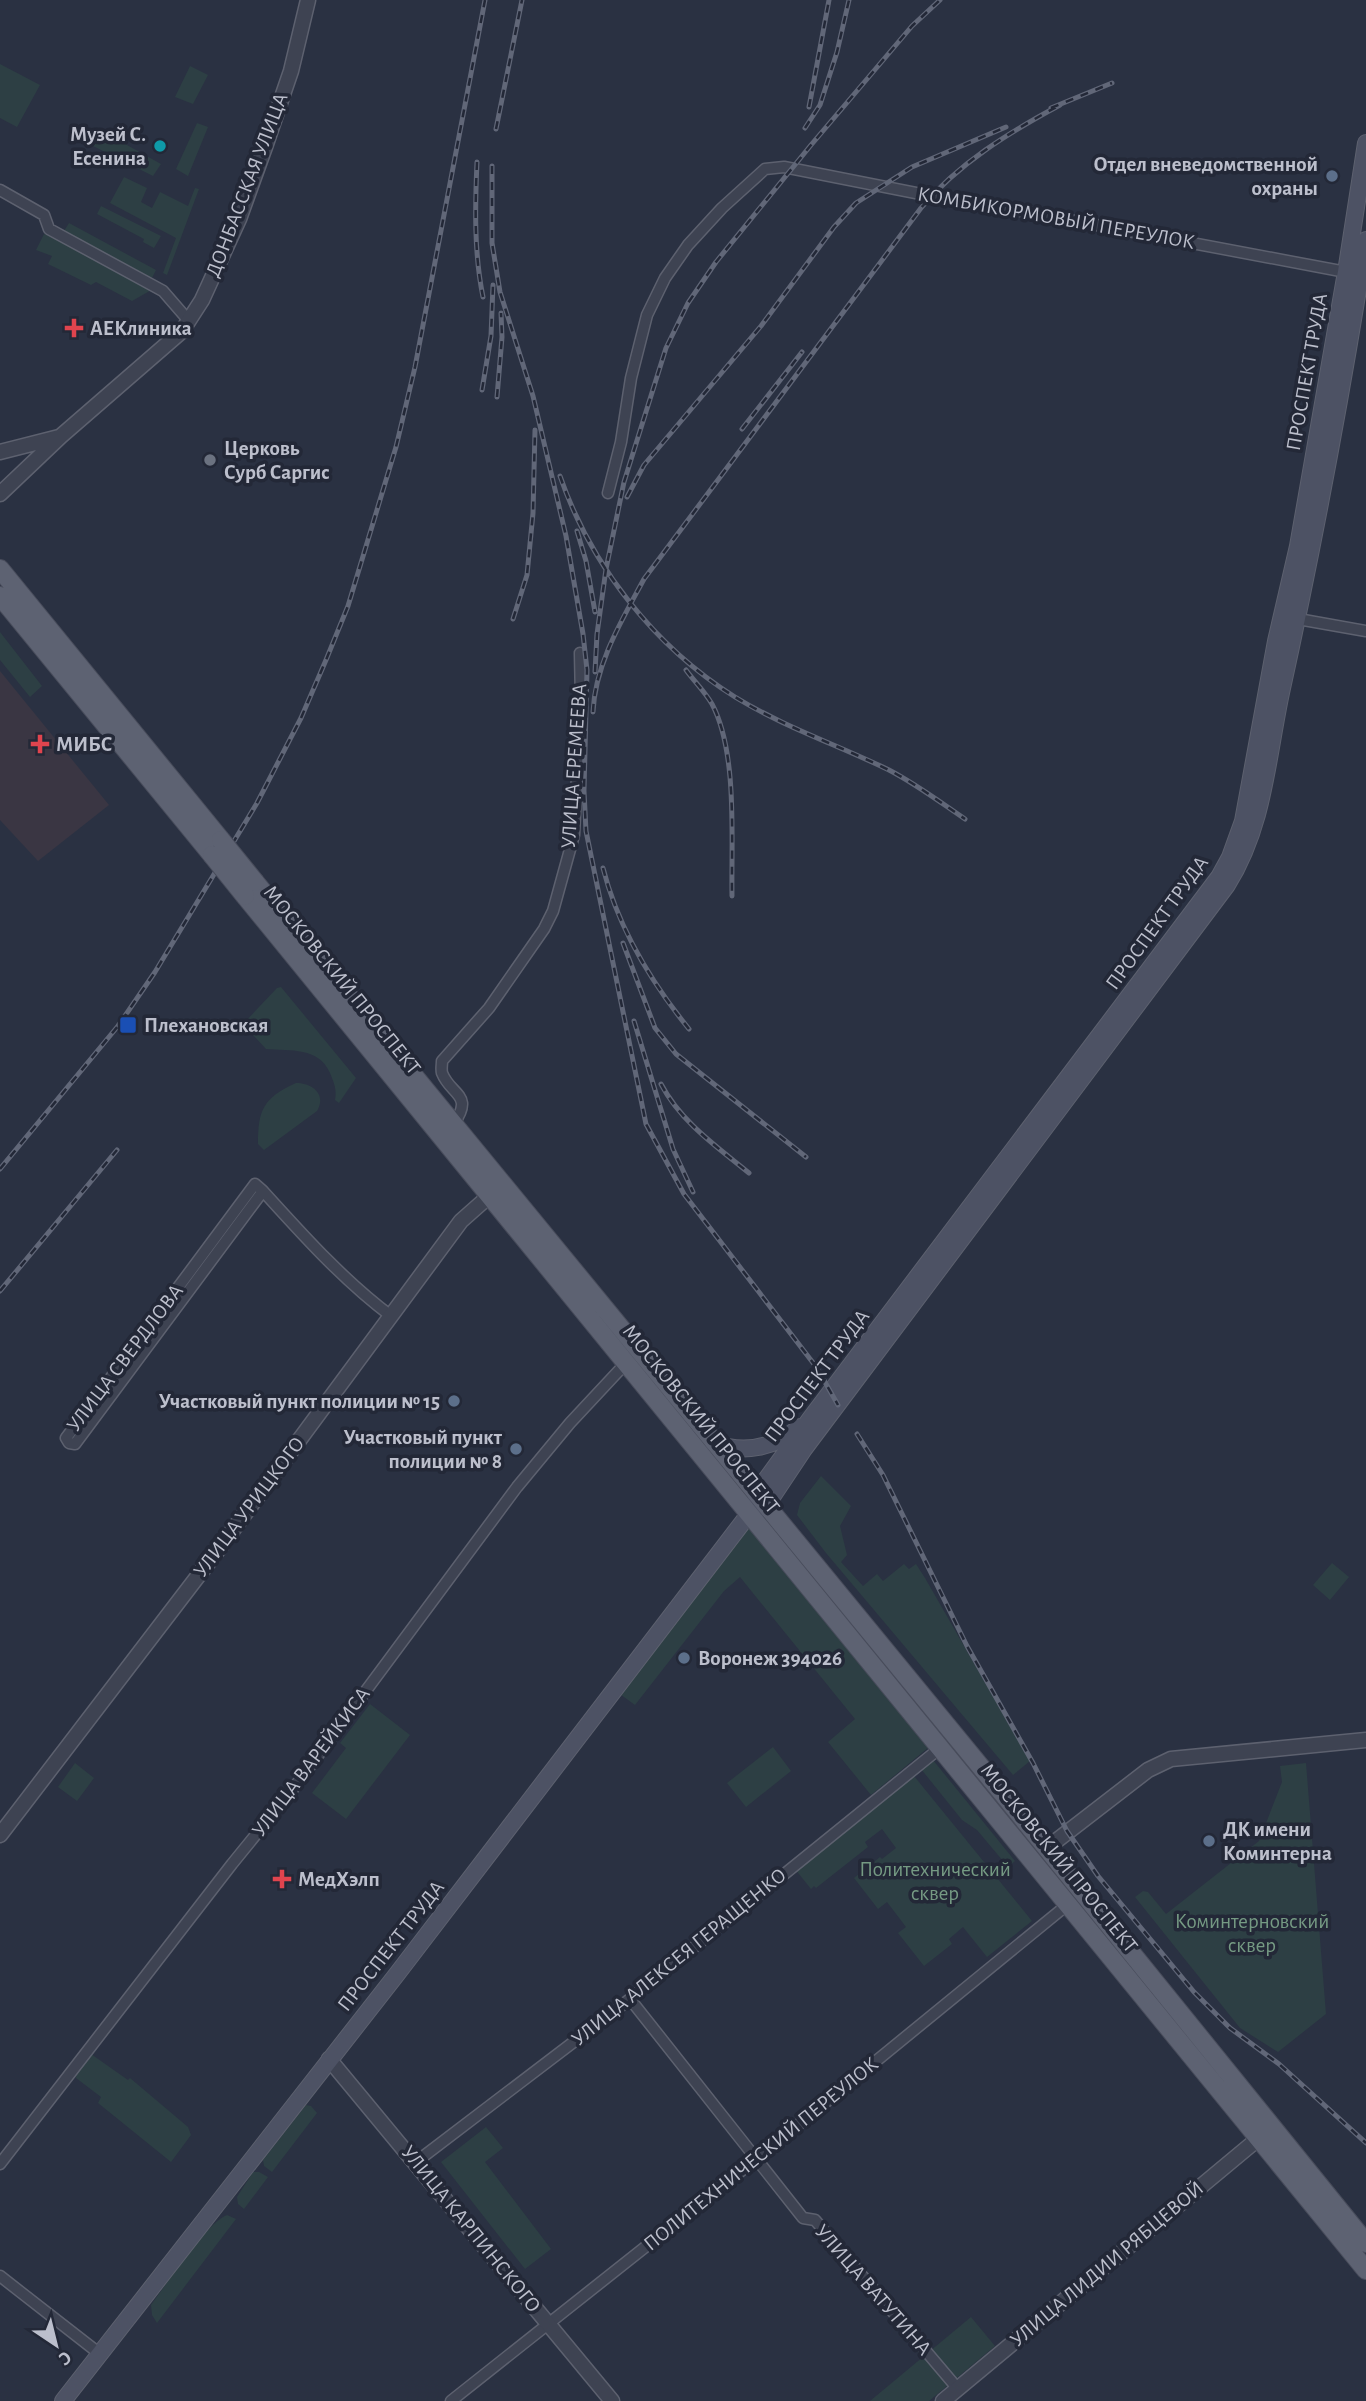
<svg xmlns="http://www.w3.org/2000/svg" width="1366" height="2401" font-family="'Alegreya Sans',sans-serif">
	<rect width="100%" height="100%" fill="#2a3142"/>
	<!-- medical -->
	<path fill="#3a3643" d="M0 671 109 805 38 861 0 820Z"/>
	<!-- green -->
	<path fill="#2d3f44" d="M0 64 40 85 17 127 0 118Z
		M190 66 208 75 193 104 175 97Z
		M197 123 208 127 188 176 176 169Z
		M100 130 161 164 153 176 91 145Z
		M124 177 147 188 141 202 152 208 160 192 188 206 195 188 199 189 167 275 163 273 176 238 110 203Z
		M101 206 161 236 154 248 143 242 144 239 97 214Z
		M69 223 156 270 152 278 64 231Z
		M44 234 62 240 153 289 132 301 96 282 91 285 48 264 52 256 36 250Z
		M0 632 42 686 30 697 0 660Z
		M281 987 356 1078 339 1103 335 1100C337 1089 334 1083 330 1073 319 1047 290 1051 266 1049L243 1024 277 988Z
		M296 1083C312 1083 327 1094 317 1111L264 1150 258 1144C258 1110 263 1098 296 1083Z
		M821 1476 851 1506 840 1526 847 1555 841 1562 863 1586 877 1574 883 1581 904 1564 909 1569 916 1564 925 1578 1030 1761 1013 1775 826 1553 797 1515 800 1503Z
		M749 1527 929 1747 871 1795 828 1742 855 1719 740 1577 724 1591 635 1705 617 1692Z
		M1332 1563 1349 1577 1330 1600 1313 1585Z
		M370 1704 410 1735 346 1819 312 1793 346 1748 340 1743Z
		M773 1747 791 1771 746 1807 727 1783Z
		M933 1760 1015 1861 1008 1867 977 1830 962 1820 921 1769Z
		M75 1763 94 1778 77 1801 58 1787Z
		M1306 1763 1326 2014 1278 2052 1240 2028 1135 1897 1143 1891 1148 1892 1166 1914 1259 1841 1282 1782 1280 1766Z
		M914 1776 1032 1921 987 1957 963 1927 949 1939 952 1944 924 1966 898 1933 906 1927 887 1902 878 1909 854 1878 880 1857 882 1859 896 1848 882 1829 865 1842 868 1847 816 1888 814 1886 811 1889 795 1869Z
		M91 2054 128 2080 130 2078 188 2127 191 2135 171 2162 98 2103 101 2097 76 2078 77 2072Z
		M306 2105 311 2106 317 2113 272 2172 264 2166 263 2160Z
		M486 2127 503 2148 485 2162 551 2249 525 2269 441 2162Z
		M253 2172H259L268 2177 244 2209 238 2204 237 2197Z
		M227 2215 236 2219 157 2323 152 2315 151 2305C165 2286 207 2222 227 2215Z
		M971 2317 995 2346 929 2401H870Z"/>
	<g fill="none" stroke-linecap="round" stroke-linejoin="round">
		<defs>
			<path id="minor" d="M0 190 44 215 49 229 163 291 189 321
				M608 493 621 442 631 378 647 315 665 278 688 245 722 208 765 169 784 167 931 196 1027 212 1346 272
				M1298 619 1366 631
				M453 1125C475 1094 451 1096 442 1073 441 1069 442 1065 442 1061L489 1008 544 929 553 911 574 835 581 701 580 653
				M263 1191 75 1444 69 1443 66 1438 255 1184 263 1191C303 1235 343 1280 391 1316
				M630 1999 803 2218 815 2220 958 2389
				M416 2162 630 1999 940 1748
				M0 2164 232 1864 293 1789 517 1487 570 1423 626 1363
				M0 2276 100 2354
				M451 2401 755 2160 1067 1905"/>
			<path id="tertiary" d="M0 452 59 437
				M0 494 61 436 182 331 202 300 239 219 265 147 291 71 308 0
				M0 1835 221 1546 461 1221 496 1190
				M1047 1848 1148 1770 1171 1759 1366 1740
				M329 2059 612 2401
				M943 2401 1265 2133"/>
			<path id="secondary" d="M713 1443C744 1454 774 1448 800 1427
				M758 1510 766 1506 804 1449 1227 885C1264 826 1267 759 1281 693 1314 543 1342 392 1366 240
				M63 2401 397 1974 749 1514 762 1485 810 1419 1219 877 1230 857 1243 821 1276 641 1298 546 1346 272 1366 143"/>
			<path id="primary" d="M0 569 221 840
				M0 596 212 855
				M255 882 1003 1794 1366 2243
				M245 896 1366 2270"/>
		</defs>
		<!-- minor casing -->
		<use href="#minor" stroke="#5d616f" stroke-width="13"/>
		<!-- tertiary casing -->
		<use href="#tertiary" stroke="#5d616f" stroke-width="17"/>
		<!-- secondary casing -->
		<use href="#secondary" stroke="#5d616f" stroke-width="18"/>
		<!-- primary casing -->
		<use href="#primary" stroke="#484c5b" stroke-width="20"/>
		<!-- minor -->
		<use href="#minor" stroke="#3e4352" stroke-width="10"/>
		<!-- tertiary -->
		<use href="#tertiary" stroke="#3e4352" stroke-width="14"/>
		<!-- secondary -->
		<use href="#secondary" stroke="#4d5264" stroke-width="16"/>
		<!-- primary -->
		<use href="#primary" stroke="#5d6272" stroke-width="18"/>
		<defs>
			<path id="rail" d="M809 107 829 0
				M1051 108 1112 83
				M805 128 820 105 837 52 849 0
				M496 129 522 0
				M477 162C475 207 474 253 483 297
				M492 166V243L500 292 533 396 566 536 583 634 587 670 584 791 586 831 646 1124 684 1194 817 1368 838 1405
				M482 390 491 336 493 285
				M497 397 502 337 501 313
				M742 429 802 352
				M560 476C591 566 655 647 735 697 784 727 838 745 889 770 916 784 940 802 965 819
				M627 497 644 465 761 326 834 227 856 203 912 167 1006 127
				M577 531 586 561 595 612
				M513 619 527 575 533 513 535 430
				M686 670C694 681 705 692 712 704 738 753 731 841 732 896
				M595 672 597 634 606 569 624 482 666 348 688 303 716 262 811 145 912 26 940 0
				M593 712C595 664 622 620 644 579L921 208C959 163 1008 133 1060 105
				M603 868C618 927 651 982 689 1029
				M623 943 655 1028 676 1054 806 1157
				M634 1021 673 1149 693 1192
				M661 1084C681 1122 716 1146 749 1173
				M0 1169 118 1026 155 972 257 803 301 718 326 660 348 606 396 447 415 367 485 0
				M0 1291 117 1150
				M857 1434 883 1475 967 1646 1033 1763 1067 1831 1098 1876 1194 1992 1230 2028 1279 2064 1366 2143"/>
		</defs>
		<!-- rail casing -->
		<use href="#rail" stroke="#616778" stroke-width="5"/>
		<!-- rail -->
		<use href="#rail" stroke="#232837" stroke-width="2.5" stroke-dasharray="8" stroke-linecap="butt"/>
		<defs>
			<path id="primary-bridge" d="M221 840 255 882
				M212 855 245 896"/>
		</defs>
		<!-- primary-bridge casing -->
		<use href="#primary-bridge" stroke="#484c5b" stroke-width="20" stroke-linecap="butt"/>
		<!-- primary-bridge -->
		<use href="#primary-bridge" stroke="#5d6272" stroke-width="18"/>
	</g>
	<!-- markers -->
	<circle fill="#0f9aa8" stroke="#232837" stroke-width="2.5" cx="160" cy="146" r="7"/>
	<g fill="#5c6f8a" stroke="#232837" stroke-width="2.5">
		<circle cx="1332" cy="176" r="7"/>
		<circle cx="454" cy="1401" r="7"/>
		<circle cx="516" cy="1449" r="7"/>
		<circle cx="684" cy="1658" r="7"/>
		<circle cx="1209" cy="1841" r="7"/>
	</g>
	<g fill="#e0444e" stroke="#232837" stroke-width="2.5">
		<path d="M70.5 317.5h7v7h7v7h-7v7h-7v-7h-7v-7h7z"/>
		<path d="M36.5 733.5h7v7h7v7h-7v7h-7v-7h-7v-7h7z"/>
		<path d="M278.5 1868.5h7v7h7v7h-7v7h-7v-7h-7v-7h7z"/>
	</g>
	<circle fill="#6b7280" stroke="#232837" stroke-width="2.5" cx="210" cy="460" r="7"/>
	<rect fill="#1a4fb4" stroke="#232837" stroke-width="2.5" x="119" y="1016" width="18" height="18" rx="3.5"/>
	<g text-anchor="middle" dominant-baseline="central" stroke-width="7" stroke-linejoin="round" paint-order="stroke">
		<!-- poi labels -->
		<g font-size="21" font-weight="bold" fill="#bcbfcc" stroke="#232837" text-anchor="start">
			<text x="146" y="134" text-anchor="end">Музей С.<tspan x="146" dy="24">Есенина</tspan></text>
			<text x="1318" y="164" text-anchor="end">Отдел вневедомственной<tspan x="1318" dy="24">охраны</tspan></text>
			<text x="90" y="328">АЕКлиника</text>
			<text x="224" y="448">Церковь<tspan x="224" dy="24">Сурб Саргис</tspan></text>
			<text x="56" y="744">МИБС</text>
			<text x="144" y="1025">Плехановская</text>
			<text x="440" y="1401" text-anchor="end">Участковый пункт полиции № 15</text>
			<text x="502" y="1437" text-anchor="end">Участковый пункт<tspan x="502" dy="24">полиции № 8</tspan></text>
			<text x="698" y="1658">Воронеж 394026</text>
			<text x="1223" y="1829">ДК имени<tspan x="1223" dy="24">Коминтерна</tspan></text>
			<text x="298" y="1879">МедХэлп</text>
		</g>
		<!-- street labels -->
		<g font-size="21" fill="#bcbfcc" stroke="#232837">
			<text transform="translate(247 185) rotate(-69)">ДОНБАССКАЯ УЛИЦА</text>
			<text transform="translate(1056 218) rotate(10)">КОМБИКОРМОВЫЙ ПЕРЕУЛОК</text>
			<text transform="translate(1307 372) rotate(-80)">ПРОСПЕКТ ТРУДА</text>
			<text transform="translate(574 766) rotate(-86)">УЛИЦА ЕРЕМЕЕВА</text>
			<text transform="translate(1157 923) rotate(-54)">ПРОСПЕКТ ТРУДА</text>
			<text transform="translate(342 980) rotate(51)">МОСКОВСКИЙ ПРОСПЕКТ</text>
			<text transform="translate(125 1358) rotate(-53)">УЛИЦА СВЕРДЛОВА</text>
			<text transform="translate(817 1376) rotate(-53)">ПРОСПЕКТ ТРУДА</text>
			<text transform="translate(701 1419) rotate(51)">МОСКОВСКИЙ ПРОСПЕКТ</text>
			<text transform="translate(249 1507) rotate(-53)">УЛИЦА УРИЦКОГО</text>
			<text transform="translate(311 1762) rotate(-53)">УЛИЦА ВАРЕЙКИСА</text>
			<text transform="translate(1059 1858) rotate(51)">МОСКОВСКИЙ ПРОСПЕКТ</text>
			<text transform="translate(391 1946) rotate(-52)">ПРОСПЕКТ ТРУДА</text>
			<text transform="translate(679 1957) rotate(-39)">УЛИЦА АЛЕКСЕЯ ГЕРАЩЕНКО</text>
			<text transform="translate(761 2154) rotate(-39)">ПОЛИТЕХНИЧЕСКИЙ ПЕРЕУЛОК</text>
			<text transform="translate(471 2229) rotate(51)">УЛИЦА КАРПИНСКОГО</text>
			<text transform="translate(1107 2264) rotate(-40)">УЛИЦА ЛИДИИ РЯБЦЕВОЙ</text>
			<text transform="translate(873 2290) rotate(49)">УЛИЦА ВАТУТИНА</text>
		</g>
		<!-- park labels -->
		<g font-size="21" fill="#759a83" stroke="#232837">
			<text x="935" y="1869">Политехнический<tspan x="935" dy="24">сквер</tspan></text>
			<text x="1252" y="1921">Коминтерновский<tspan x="1252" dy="24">сквер</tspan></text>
		</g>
	</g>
	<!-- north arrow -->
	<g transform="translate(56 2345) rotate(145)" stroke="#232837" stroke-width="5" paint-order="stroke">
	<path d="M0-5L12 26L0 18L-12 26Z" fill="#bcbfcc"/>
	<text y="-10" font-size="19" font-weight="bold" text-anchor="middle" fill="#bcbfcc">С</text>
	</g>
</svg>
